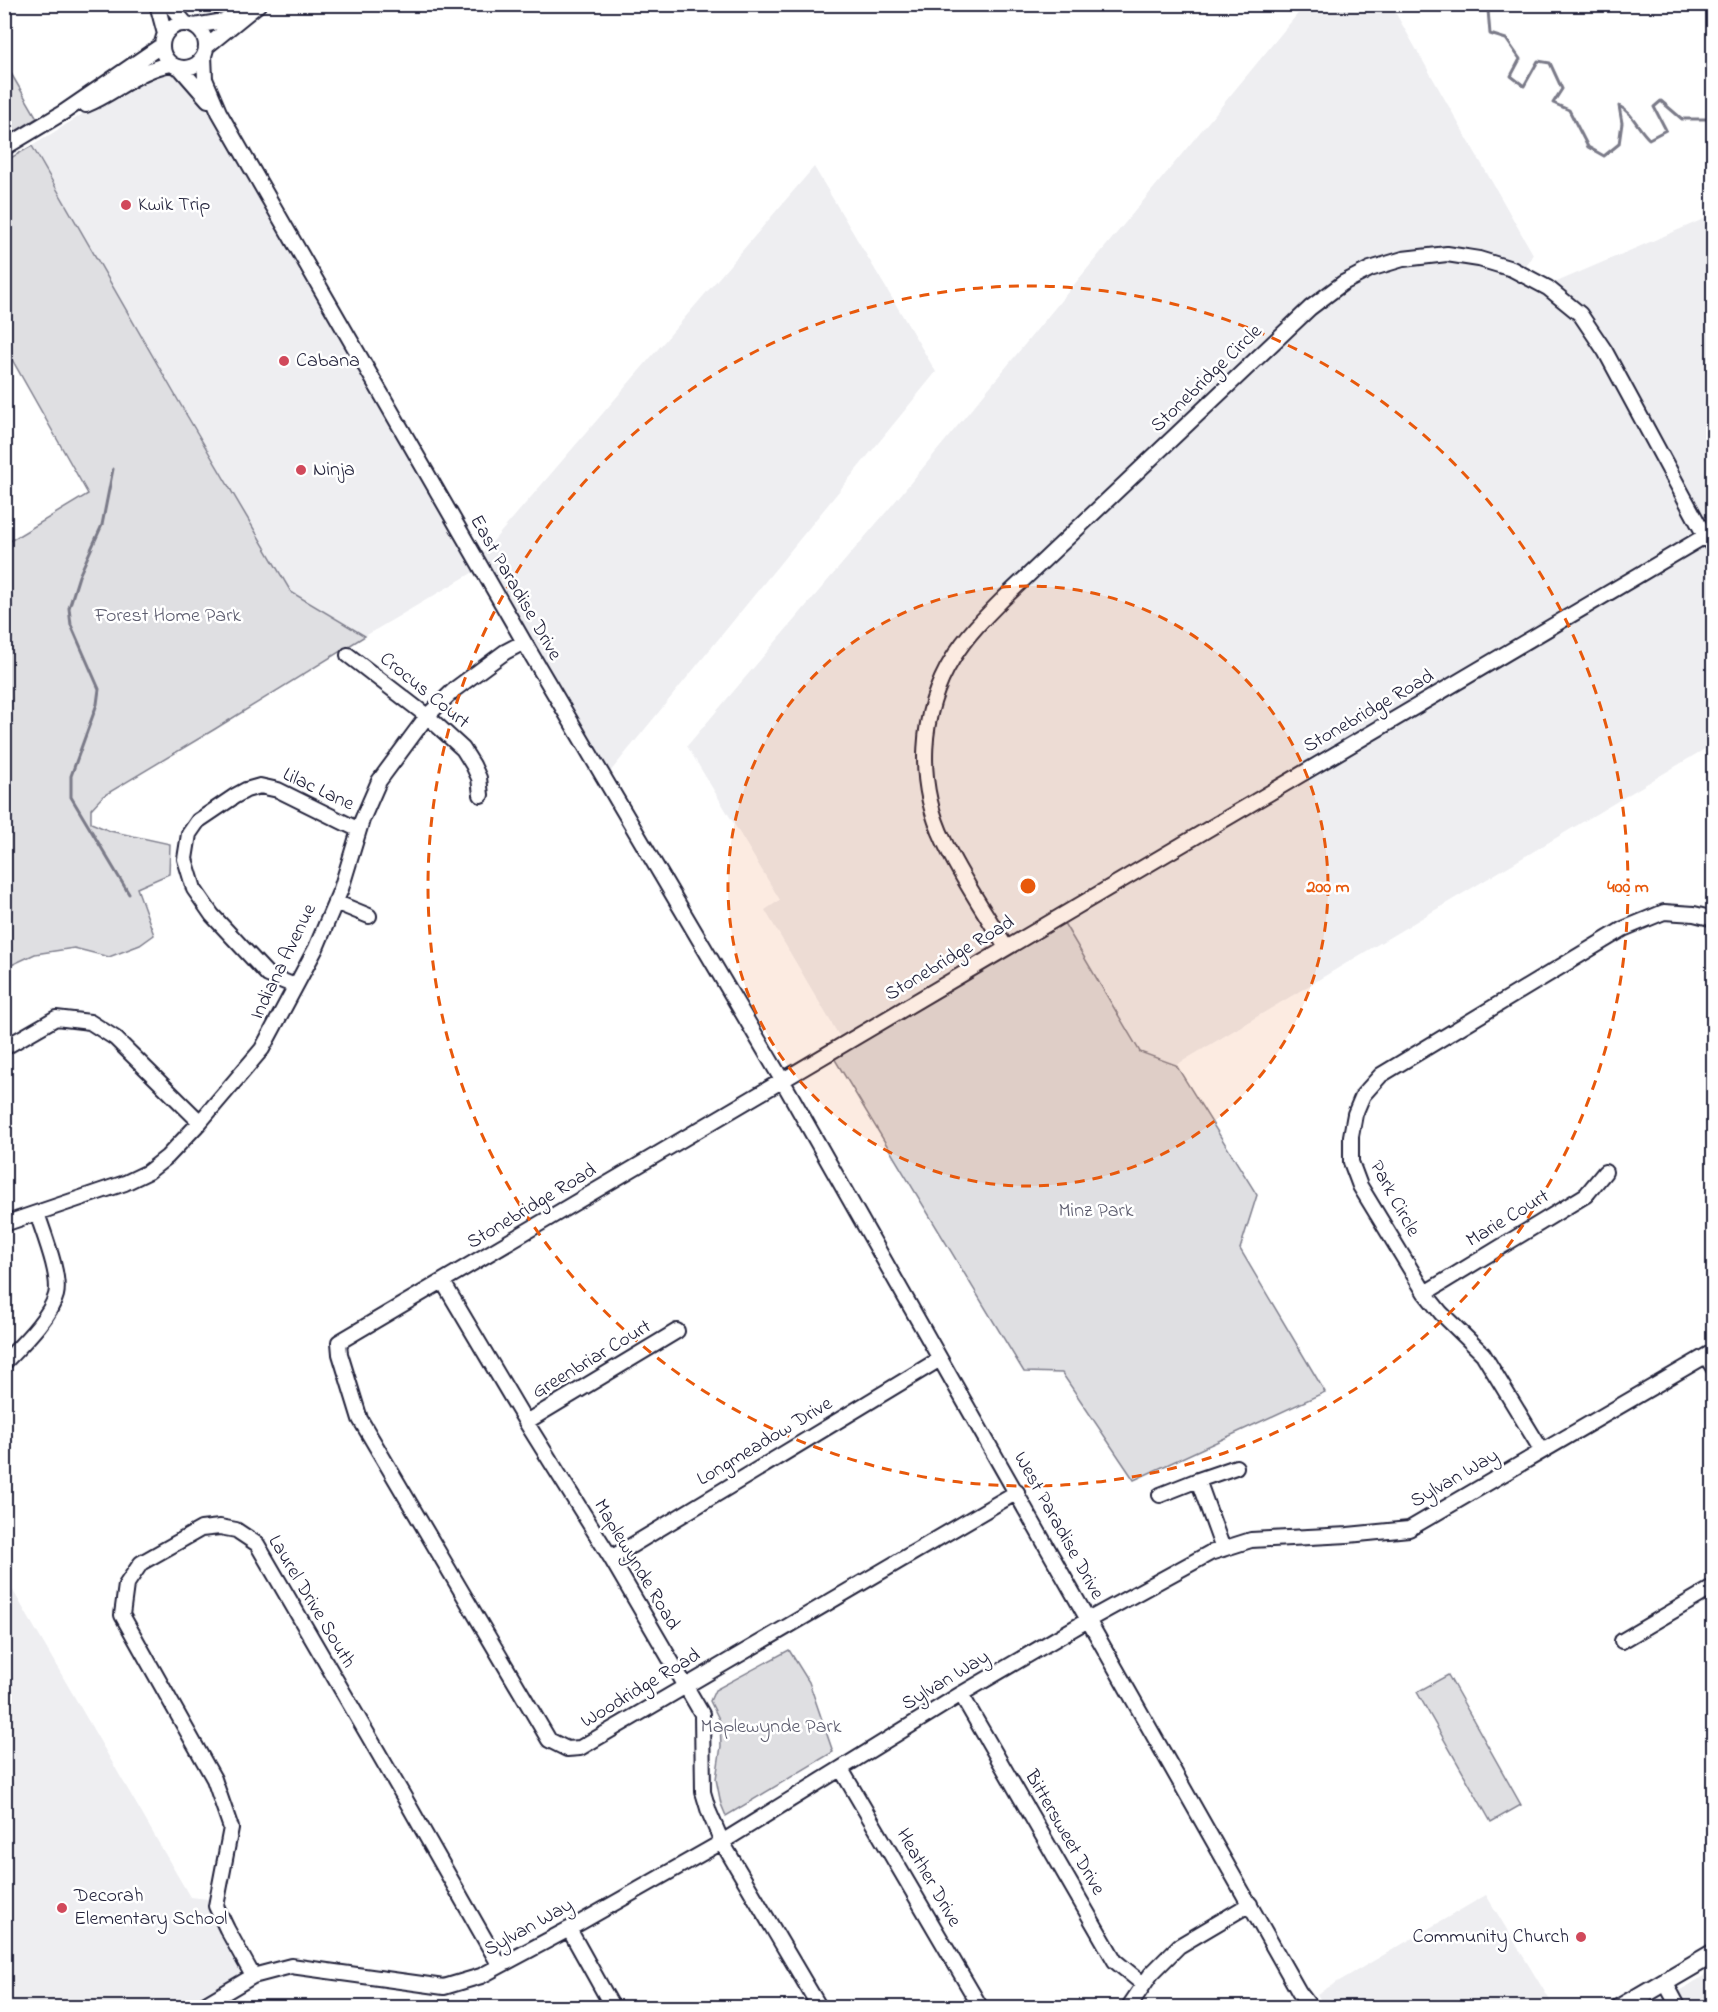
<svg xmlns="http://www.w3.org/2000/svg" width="1718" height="2012" font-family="'Indie Flower',sans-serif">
	<rect width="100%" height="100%" fill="#fff"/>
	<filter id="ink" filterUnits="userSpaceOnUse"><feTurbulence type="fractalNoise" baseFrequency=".0167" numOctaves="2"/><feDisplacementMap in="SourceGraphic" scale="12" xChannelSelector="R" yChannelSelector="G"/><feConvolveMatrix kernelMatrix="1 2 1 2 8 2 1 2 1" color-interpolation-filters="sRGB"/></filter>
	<g filter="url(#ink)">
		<!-- built -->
		<path fill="#eeeef1" d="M1305 5H1391L1533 254 1519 279 1538 290 1713 215V744L1176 1065 1140 1052 1056 911 841 1039 765 910 780 900 687 746 893 504Z
			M172 71 181 76 189 85 211 115 477 570 365 636 291 592 186 414 32 146 140 78Z
			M814 167 936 372 610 772 596 751 483 553Z
			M4 1575 190 1897 208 1899 216 1923 239 1964 241 1971 236 1976 181 2007H5Z
			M1486 1895 1554 2007H1325L1317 1994Z
			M1713 1970V2007L1651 2008 1702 1977Z"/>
		<!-- green -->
		<path fill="#dfdfe2" stroke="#80808e" stroke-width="1.5" d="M5 63 37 118 5 138H4Z
			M32 146 186 414 291 592 365 636 215 729 103 796 91 809V823L110 831 170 844 169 874 137 888 154 935 140 945 109 957 74 948 35 954 5 968V544L88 494 5 347V161Z
			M1064 923 1140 1052 1176 1065 1257 1195 1240 1249 1325 1392 1134 1480 1062 1373 1024 1372 834 1058Z
			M789 1650 809 1682 833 1752 726 1816 721 1804 716 1779 721 1746 720 1721 710 1701 715 1690Z
			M1448 1675 1521 1805 1491 1822 1417 1692Z"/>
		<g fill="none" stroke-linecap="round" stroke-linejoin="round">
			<!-- stream -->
			<path stroke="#7a7a88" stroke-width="3" d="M1481 4 1488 10 1490 34 1506 39 1520 59 1511 76 1524 86 1538 61 1550 63 1562 89 1553 103 1569 110 1588 147 1604 156 1619 144 1622 123 1619 106C1632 112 1638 129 1649 139L1666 130 1654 107 1661 101 1682 119H1714
				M113 469 102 525 79 576 69 608 71 625 99 689 97 704 71 776V797L129 894"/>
			<defs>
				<path id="minor" d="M157 4 165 34
					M169 4 186 24
					M162 46a22 22 0 1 1 44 0a22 22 0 1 1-44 0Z
					M194 26 224 21 237 13
					M206 47 259 4
					M204 55 205 79 219 112 524 642 782 1080 1299 1992 1311 2008
					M180 68 208 100
					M86 105C116 93 139 69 171 64
					M4 148 64 112 162 45
					M348 655 427 716 463 749 473 765 479 778 481 795
					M335 902 369 916
					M1006 948C986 913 961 878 944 841 916 783 919 713 953 658 966 636 985 617 1003 599L1310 308 1343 283 1370 269 1403 259 1447 254 1479 259 1512 269 1548 288 1580 314 1605 351 1705 536 1714 547
					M295 986 268 975 212 915 194 889 185 859 189 834 198 821 235 796 246 790 260 786 278 790 359 830
					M4 1048 56 1018 90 1022 115 1038 200 1122
					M4 1224 125 1183 148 1172 167 1157 200 1122 262 1049 316 948 341 889 362 820 379 781 427 716 455 689 505 652 524 642
					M443 1282 526 1422 611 1558 702 1714 703 1792 709 1812 722 1842 820 2008
					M1425 1293 1586 1195 1605 1172
					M1706 1356 1714 1369
					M4 1363C20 1346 50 1318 56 1295 61 1276 43 1232 37 1213
					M526 1422 677 1331
					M1542 1451 1483 1354 1441 1313 1425 1293 1360 1186 1351 1162V1136L1355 1114 1363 1095 1381 1075 1623 929 1664 912 1694 914 1714 919
					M1017 1492 580 1748 567 1749 549 1740 360 1419 340 1354 339 1342 1705 536
					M1160 1495 1198 1480
					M1223 1549 1198 1480 1236 1467
					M611 1558 940 1359
					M1622 1641 1714 1587
					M961 1694 1115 1961 1143 1984
					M841 1769 981 2008
					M569 1929 613 2008
					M253 1976 227 1929 216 1906 231 1828 214 1779 122 1615 126 1585 141 1563 201 1529 220 1527 236 1530 257 1544 404 1797 500 1966
					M1665 1982 1679 2008
					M199 2008 253 1976 291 1966 444 1987 481 1976 569 1929 722 1842 961 1694 1088 1620 1210 1553 1251 1540 1348 1535 1409 1529 1714 1351
					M1128 2008 1151 1974 1179 1946 1250 1904"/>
				<path id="major" d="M1620 2008 1714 1953"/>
			</defs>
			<!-- minor casing -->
			<use href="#minor" stroke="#22223b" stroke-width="18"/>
			<!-- major casing -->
			<use href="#major" stroke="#22223b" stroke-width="22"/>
			<!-- minor -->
			<use href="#minor" stroke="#fff" stroke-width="14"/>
			<!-- major -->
			<use href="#major" stroke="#fff" stroke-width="18"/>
		</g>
	</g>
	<!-- distance rings -->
	<circle cx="1028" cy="886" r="300" fill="#e8590c" fill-opacity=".12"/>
	<g fill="none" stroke="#e8590c" stroke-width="3" stroke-dasharray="10 8">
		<circle cx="1028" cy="886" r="300"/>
		<circle cx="1028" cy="886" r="600"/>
	</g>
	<!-- markers -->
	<g fill="#d1495b" stroke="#fff" stroke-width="2">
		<circle cx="126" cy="205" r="6"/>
		<circle cx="284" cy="361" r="6"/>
		<circle cx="301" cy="470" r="6"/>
		<circle cx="62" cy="1908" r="6"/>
		<circle cx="1581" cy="1937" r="6"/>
	</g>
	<g text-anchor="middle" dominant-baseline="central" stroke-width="5" stroke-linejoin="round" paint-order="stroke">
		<!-- poi labels -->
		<g font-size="20" fill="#22223b" stroke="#fff" text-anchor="start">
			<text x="138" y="205">Kwik Trip</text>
			<text x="296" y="361">Cabana</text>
			<text x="313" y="470">Ninja</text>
			<text x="74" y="1896">Decorah<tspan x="74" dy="23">Elementary School</tspan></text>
			<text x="1569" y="1937" text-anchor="end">Community Church</text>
		</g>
		<!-- street labels -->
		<g font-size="20" fill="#22223b" stroke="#fff">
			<text transform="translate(1207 379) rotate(-44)">Stonebridge Circle</text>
			<text transform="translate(515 588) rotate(60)">East Paradise Drive</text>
			<text transform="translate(424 691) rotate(39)">Crocus Court</text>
			<text transform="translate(1369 712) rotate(-30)">Stonebridge Road</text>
			<text transform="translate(318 790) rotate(25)">Lilac Lane</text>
			<text transform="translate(950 959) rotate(-31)">Stonebridge Road</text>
			<text transform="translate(284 962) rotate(-64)">Indiana Avenue</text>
			<text transform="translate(1394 1199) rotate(61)">Park Circle</text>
			<text transform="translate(532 1207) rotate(-31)">Stonebridge Road</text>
			<text transform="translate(1508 1219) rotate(-31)">Marie Court</text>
			<text transform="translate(592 1360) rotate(-31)">Greenbriar Court</text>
			<text transform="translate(765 1442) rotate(-31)">Longmeadow Drive</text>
			<text transform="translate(1455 1479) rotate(-30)">Sylvan Way</text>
			<text transform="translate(1058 1526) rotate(61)">West Paradise Drive</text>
			<text transform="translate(636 1565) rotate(59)">Maplewynde Road</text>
			<text transform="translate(311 1602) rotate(59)">Laurel Drive South</text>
			<text transform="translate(946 1681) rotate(-31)">Sylvan Way</text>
			<text transform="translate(641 1689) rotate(-31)">Woodridge Road</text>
			<text transform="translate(1064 1833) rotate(60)">Bittersweet Drive</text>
			<text transform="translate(928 1878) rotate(60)">Heather Drive</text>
			<text transform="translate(529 1928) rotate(-29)">Sylvan Way</text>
		</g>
		<!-- park labels -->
		<g font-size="20" fill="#5b5b6d" stroke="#fff">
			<text x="168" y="616">Forest Home Park</text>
			<text x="1096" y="1211">Minz Park</text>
			<text x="771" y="1727">Maplewynde Park</text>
		</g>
	</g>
	<circle cx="1028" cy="886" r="9" fill="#e8590c" stroke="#fff" stroke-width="3"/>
	<g font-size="18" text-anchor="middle" font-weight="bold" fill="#e8590c" stroke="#fff" stroke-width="5" stroke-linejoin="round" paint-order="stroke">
		<text x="1328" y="892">200 m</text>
		<text x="1628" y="892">400 m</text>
	</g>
	<!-- margin -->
	<rect width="1718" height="2012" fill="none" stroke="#fff" stroke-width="24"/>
	<rect x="12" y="12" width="1694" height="1988" fill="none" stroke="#22223b" stroke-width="2" filter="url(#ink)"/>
</svg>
